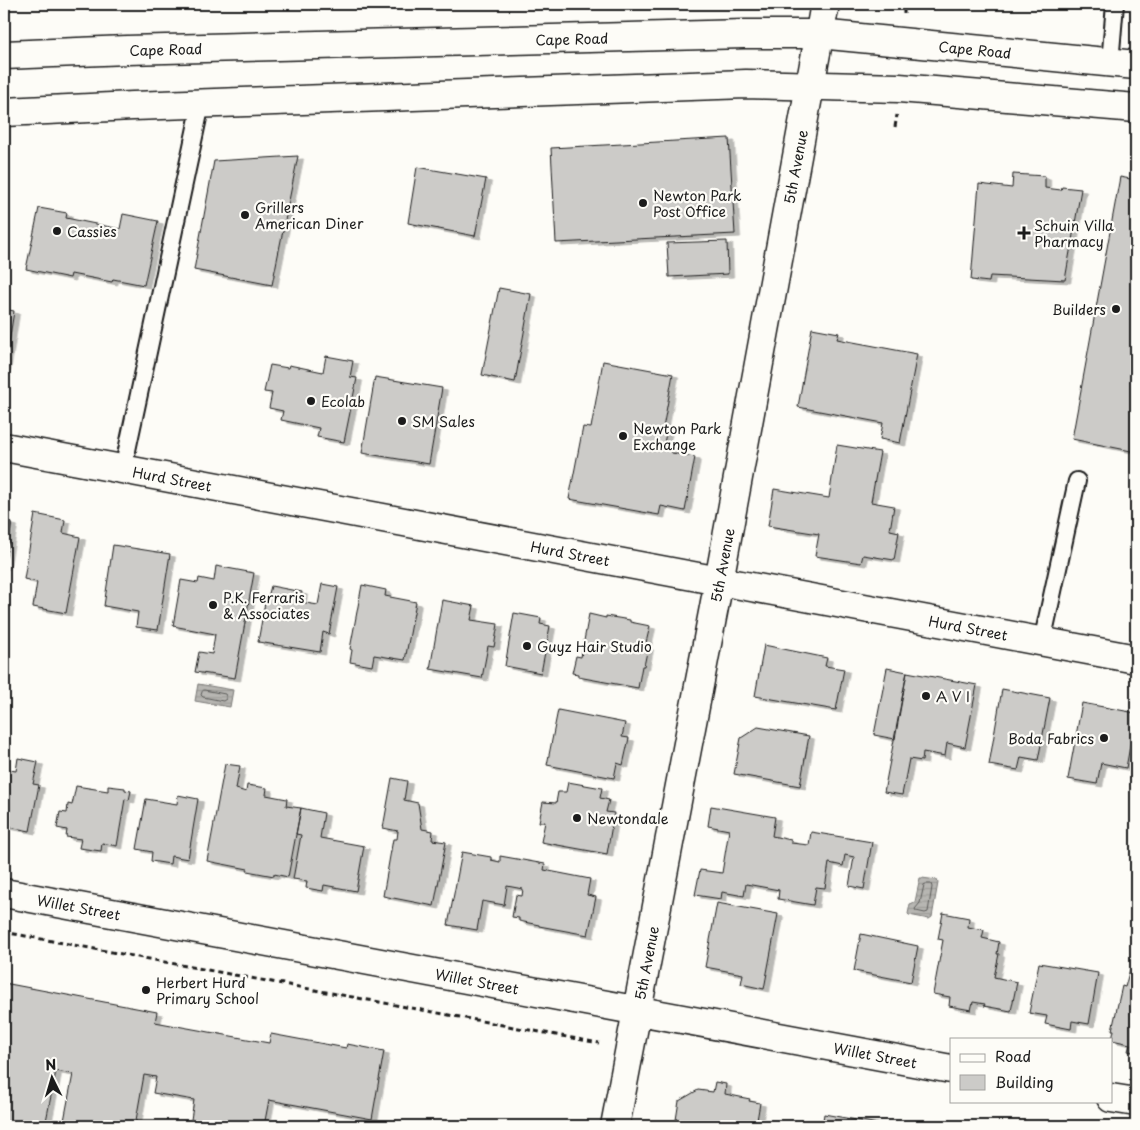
<svg xmlns="http://www.w3.org/2000/svg" width="1140" height="1130" font-family="'Playpen Sans',sans-serif">
	<defs>
		<pattern id="water-rules" width="6" height="5" patternUnits="userSpaceOnUse" patternTransform="scale(1.25)"><rect width="6" height="5" fill="#b7b6b2"/><path d="M0 2.5h6" fill="none" stroke="#9d9c98"/></pattern>
		<filter id="shadow"><feDropShadow dx="5.5" dy="3" stdDeviation="0" flood-color="#0004"/></filter>
	</defs>
	<rect width="100%" height="100%" fill="#fdfcf7"/>
	<filter id="ink" filterUnits="userSpaceOnUse"><feTurbulence type="fractalNoise" baseFrequency=".02" numOctaves="2"/><feDisplacementMap in="SourceGraphic" scale="10" xChannelSelector="R" yChannelSelector="G"/><feConvolveMatrix kernelMatrix="1 2 1 2 8 2 1 2 1" color-interpolation-filters="sRGB"/></filter>
	<g filter="url(#ink)">
		<!-- water -->
		<path fill="url(#water-rules)" stroke="#797876" d="M198 684 233 690 230 707 195 701Z
			M920 878H922L937 880 938 883 932 917 929 919 909 915 908 914 910 904 915 902Z"/>
		<g fill="none" stroke-linecap="round" stroke-linejoin="round">
			<!-- shore -->
			<path stroke="#5a5a58" stroke-width="1" d="M204 690 225 694 226 696V699L223 701 203 697 201 695 202 692Z
				M926 884H931L932 887 928 912 925 913 916 911 915 909 920 903 924 885Z"/>
		</g>
		<!-- building -->
		<path fill="#cccbc8" stroke="#1c1c1c" filter="url(#shadow)" d="M729 138 735 234 556 243 551 148Z
			M298 156 272 285 194 270 214 161Z
			M417 167 486 179 475 236 408 223Z
			M1013 174 1045 176V188L1061 190 1062 187 1081 189 1065 280 990 276 989 282 971 280 979 184 1012 188Z
			M1120 177 1136 180V452L1072 439Z
			M39 208 67 213 66 218 120 229 123 214 158 221 144 285 113 279 112 282 71 274 70 278 26 269Z
			M727 241 728 274 669 277 667 243Z
			M499 288 531 294 515 382 482 375Z
			M4 309 14 311 5 368H4Z
			M812 328 839 333 837 339 917 354 900 443 880 439 883 423 798 407Z
			M326 356 353 361 350 377 357 378 344 442 317 437 319 428 281 420 283 411 269 408 272 393 264 392 270 365 288 368 289 365 323 372Z
			M603 361 673 374 663 428 667 429 664 443 673 444 672 453 695 457 685 511 661 506 659 515 569 499 583 427 591 428Z
			M375 377 442 388 429 464 362 453Z
			M837 445 880 452 871 502 894 506 890 530 899 532 894 560 863 555 861 563 815 556 819 534 768 526 774 489 829 498Z
			M35 514 65 520 63 533 80 537 66 613 33 607 37 582 24 579Z
			M4 521 12 523 4 567Z
			M113 545 170 554 158 630 136 627 138 612 104 606Z
			M216 566 254 573 235 678 195 672 199 652 212 654 215 634 173 626 181 580 198 583 199 578 214 581Z
			M322 584 338 587 329 634 323 632 320 652 258 642 266 597H268L271 586 302 592 300 602 318 605Z
			M362 585 386 590 385 596 416 602 405 660 374 655 372 666 350 662 352 650 350 649Z
			M442 600 474 606 471 620 498 624 494 647 488 646 482 678 430 669Z
			M514 613 541 618 540 624 550 626 541 673 505 666Z
			M589 614 606 618V616L630 620V622L650 626 645 647H648L644 666H642L638 688 578 677V674L572 673 576 656 581 657Z
			M764 645 827 658 825 666 844 669 836 710 755 696Z
			M887 668 907 672 895 739 874 735Z
			M907 672 977 685 965 747 947 743 945 756 923 752 922 761 909 759 902 795 884 792Z
			M1002 689 1050 698 1038 760 1021 757 1018 770 989 765Z
			M1082 703 1136 713 1126 768 1101 763 1097 784 1068 779Z
			M558 710 625 723 622 737 629 738 623 765 617 763 614 778 547 765Z
			M758 727 809 736 800 786 734 774 741 738Z
			M18 758 38 762 33 784 39 785 30 831 4 826V769L16 771Z
			M225 764 240 766 236 789 246 792 247 785 267 788 266 795 287 799 286 806 301 808 288 877 274 874V876L247 871 248 869 207 861Z
			M392 778 407 781 404 800 418 803 422 829 433 831 432 840 446 842 434 906 383 896 393 839H397L398 831 383 828Z
			M568 782 602 788 600 798 609 800 606 812 614 813 607 854 541 842 545 822H539L543 802 556 803 558 792H566Z
			M76 786 108 791V786L125 788V790L131 791 129 800 125 799 117 846 102 843 101 851 79 848 81 839 66 837 67 830 57 828 60 812 67 813 68 804 72 805Z
			M178 795 198 799 188 859 171 856 170 864 151 861 152 852 137 849 146 799 177 804Z
			M711 806 775 817 772 836 791 840V843L809 845 811 832 872 842 864 889 849 886 854 857 845 855 843 866 829 863 825 888 816 887 813 905 778 899 779 890 746 884 744 896 722 892 721 899 695 895 700 870 722 873 729 830 708 826Z
			M301 808 324 813 320 838 364 846 356 891 324 885 323 891 306 888 307 881 293 879 301 835 296 834Z
			M462 852 491 857V860L500 862V856L545 864 544 870 590 879 587 895 596 897 588 935 539 926V925L519 921V918L512 917 516 895 522 896 523 889 507 886 504 905 482 901 477 930 448 925Z
			M717 903 778 914 764 989 741 984 743 974 705 967Z
			M943 913 969 918 968 927 984 930 982 938 999 942 997 954H999L994 977 1017 982 1011 1011 984 1006 985 1004 973 1002 971 1010 949 1006 950 997 933 994 943 940 938 939Z
			M861 934 918 946 911 982 854 971Z
			M1039 963 1098 973 1089 1024 1072 1021 1071 1029 1045 1024 1047 1016 1029 1013Z
			M1130 969 1136 970V1053L1128 1051 1130 1044 1112 1040 1114 1030H1112L1122 986 1125 987Z
			M4 983 157 1012 155 1022 269 1043 271 1034 346 1048 347 1044 384 1051 372 1119 269 1100 264 1126H190L194 1100 153 1093 156 1077 144 1075 135 1126H63L73 1074 56 1071 45 1126H4Z
			M715 1082 726 1084 725 1094 750 1099 749 1101 760 1103 756 1126H675L679 1101 698 1090 713 1092Z
			M824 1114 889 1126H822Z
			M167 1122 189 1126H167Z"/>
		<g fill="none" stroke-linecap="round" stroke-linejoin="round">
			<defs>
				<path id="service" d="M1110 63 1115 4
					M123 469 201 104
					M1042 642 1077 481"/>
				<g id="minor">
					<path id="s1" d="M4 447 1136 659"/>
					<path id="s2" d="M4 893 951 1069"/>
					<path d="M1111 1098 1136 1102"/>
					<path id="s3" d="M615 1126 719 581 825 4"/>
				</g>
				<g id="primary">
					<path id="s4" d="M4 55 127 50 745 34H819L1136 65"/>
					<path d="M4 112 133 106 746 84 899 88 1136 108"/>
				</g>
			</defs>
			<!-- service casing -->
			<use href="#service" stroke="#1c1c1c" stroke-width="20"/>
			<!-- minor casing -->
			<use href="#minor" stroke="#1c1c1c" stroke-width="31"/>
			<!-- primary casing -->
			<use href="#primary" stroke="#1c1c1c" stroke-width="31"/>
			<!-- path -->
			<path stroke="#1c1c1c" stroke-width="3" stroke-dasharray="5 4" stroke-linecap="butt" d="M904 14V4
				M895 127 897 115
				M4 932 599 1043"/>
			<!-- service -->
			<use href="#service" stroke="#fdfcf7" stroke-width="16"/>
			<!-- minor -->
			<use href="#minor" stroke="#fdfcf7" stroke-width="28"/>
			<!-- primary -->
			<use href="#primary" stroke="#fdfcf7" stroke-width="28"/>
		</g>
	</g>
	<!-- markers -->
	<g fill="#1c1c1c" stroke="#fdfcf7" stroke-width="2">
		<circle cx="643" cy="203" r="5"/>
		<circle cx="245" cy="215" r="5"/>
		<circle cx="57" cy="231" r="5"/>
		<path d="M1021.5 225.5h5v5h5v5h-5v5h-5v-5h-5v-5h5z"/>
		<circle cx="1116" cy="309" r="5"/>
		<circle cx="311" cy="401" r="5"/>
		<circle cx="402" cy="421" r="5"/>
		<circle cx="623" cy="436" r="5"/>
		<circle cx="213" cy="605" r="5"/>
		<circle cx="527" cy="646" r="5"/>
		<circle cx="926" cy="696" r="5"/>
		<circle cx="1104" cy="738" r="5"/>
		<circle cx="577" cy="818" r="5"/>
		<circle cx="146" cy="990" r="5"/>
	</g>
	<g text-anchor="middle" dominant-baseline="central" stroke-width="4.5" stroke-linejoin="round" paint-order="stroke">
		<!-- street labels -->
		<g font-size="14" fill="#1c1c1c" stroke="#fdfcf7">
			<text stroke="none"><textPath href="#s4" startOffset="568">Cape Road</textPath></text>
			<text stroke="none"><textPath href="#s4" startOffset="162">Cape Road</textPath></text>
			<text stroke="none"><textPath href="#s4" startOffset="972">Cape Road</textPath></text>
			<text stroke="none"><textPath href="#s3" startOffset="976">5th Avenue</textPath></text>
			<text stroke="none"><textPath href="#s1" startOffset="171">Hurd Street</textPath></text>
			<text stroke="none"><textPath href="#s1" startOffset="576">Hurd Street</textPath></text>
			<text stroke="none"><textPath href="#s3" startOffset="571">5th Avenue</textPath></text>
			<text stroke="none"><textPath href="#s1" startOffset="981">Hurd Street</textPath></text>
			<text stroke="none"><textPath href="#s2" startOffset="76">Willet Street</textPath></text>
			<text stroke="none"><textPath href="#s3" startOffset="166">5th Avenue</textPath></text>
			<text stroke="none"><textPath href="#s2" startOffset="481">Willet Street</textPath></text>
			<text stroke="none"><textPath href="#s2" startOffset="886">Willet Street</textPath></text>
		</g>
		<!-- poi labels -->
		<g font-size="14" fill="#1c1c1c" stroke="#fdfcf7" text-anchor="start">
			<text x="653" y="195">Newton Park<tspan x="653" dy="16">Post Office</tspan></text>
			<text x="255" y="207">Grillers<tspan x="255" dy="16">American Diner</tspan></text>
			<text x="1034" y="225">Schuin Villa<tspan x="1034" dy="16">Pharmacy</tspan></text>
			<text x="67" y="231">Cassies</text>
			<text x="1106" y="309" text-anchor="end">Builders</text>
			<text x="321" y="401">Ecolab</text>
			<text x="412" y="421">SM Sales</text>
			<text x="633" y="428">Newton Park<tspan x="633" dy="16">Exchange</tspan></text>
			<text x="223" y="597">P.K. Ferraris<tspan x="223" dy="16">&amp; Associates</tspan></text>
			<text x="537" y="646">Guyz Hair Studio</text>
			<text x="936" y="696">A V I</text>
			<text x="1094" y="738" text-anchor="end">Boda Fabrics</text>
			<text x="587" y="818">Newtondale</text>
			<text x="156" y="982">Herbert Hurd<tspan x="156" dy="16">Primary School</tspan></text>
		</g>
	</g>
	<!-- margin -->
	<rect width="1140" height="1130" fill="none" stroke="#fdfcf7" stroke-width="20"/>
	<rect x="10" y="10" width="1120" height="1110" fill="none" stroke="#1c1c1c" stroke-width="2" filter="url(#ink)"/>
	<!-- legend -->
	<rect x="950" y="1038" width="162" height="65" fill="#fdfcf7" stroke="#a3a29f"/>
	<rect x="960" y="1054" width="25" height="8" fill="#fdfcf7" stroke="#a3a29f"/>
	<text x="995" y="1062" font-size="15" fill="#1c1c1c">Road</text>
	<rect x="960" y="1075" width="25" height="15" fill="#cccbc8" stroke="#a3a29f"/>
	<text x="995" y="1088" font-size="15" fill="#1c1c1c">Building</text>
	<!-- north arrow -->
	<g transform="translate(52 1078) rotate(355)" stroke="#fdfcf7" stroke-width="4" paint-order="stroke">
	<path d="M0-4L9 19L0 12L-9 19Z" fill="#1c1c1c"/>
	<text y="-8" font-size="14" font-weight="bold" text-anchor="middle" fill="#1c1c1c">N</text>
	</g>
</svg>
